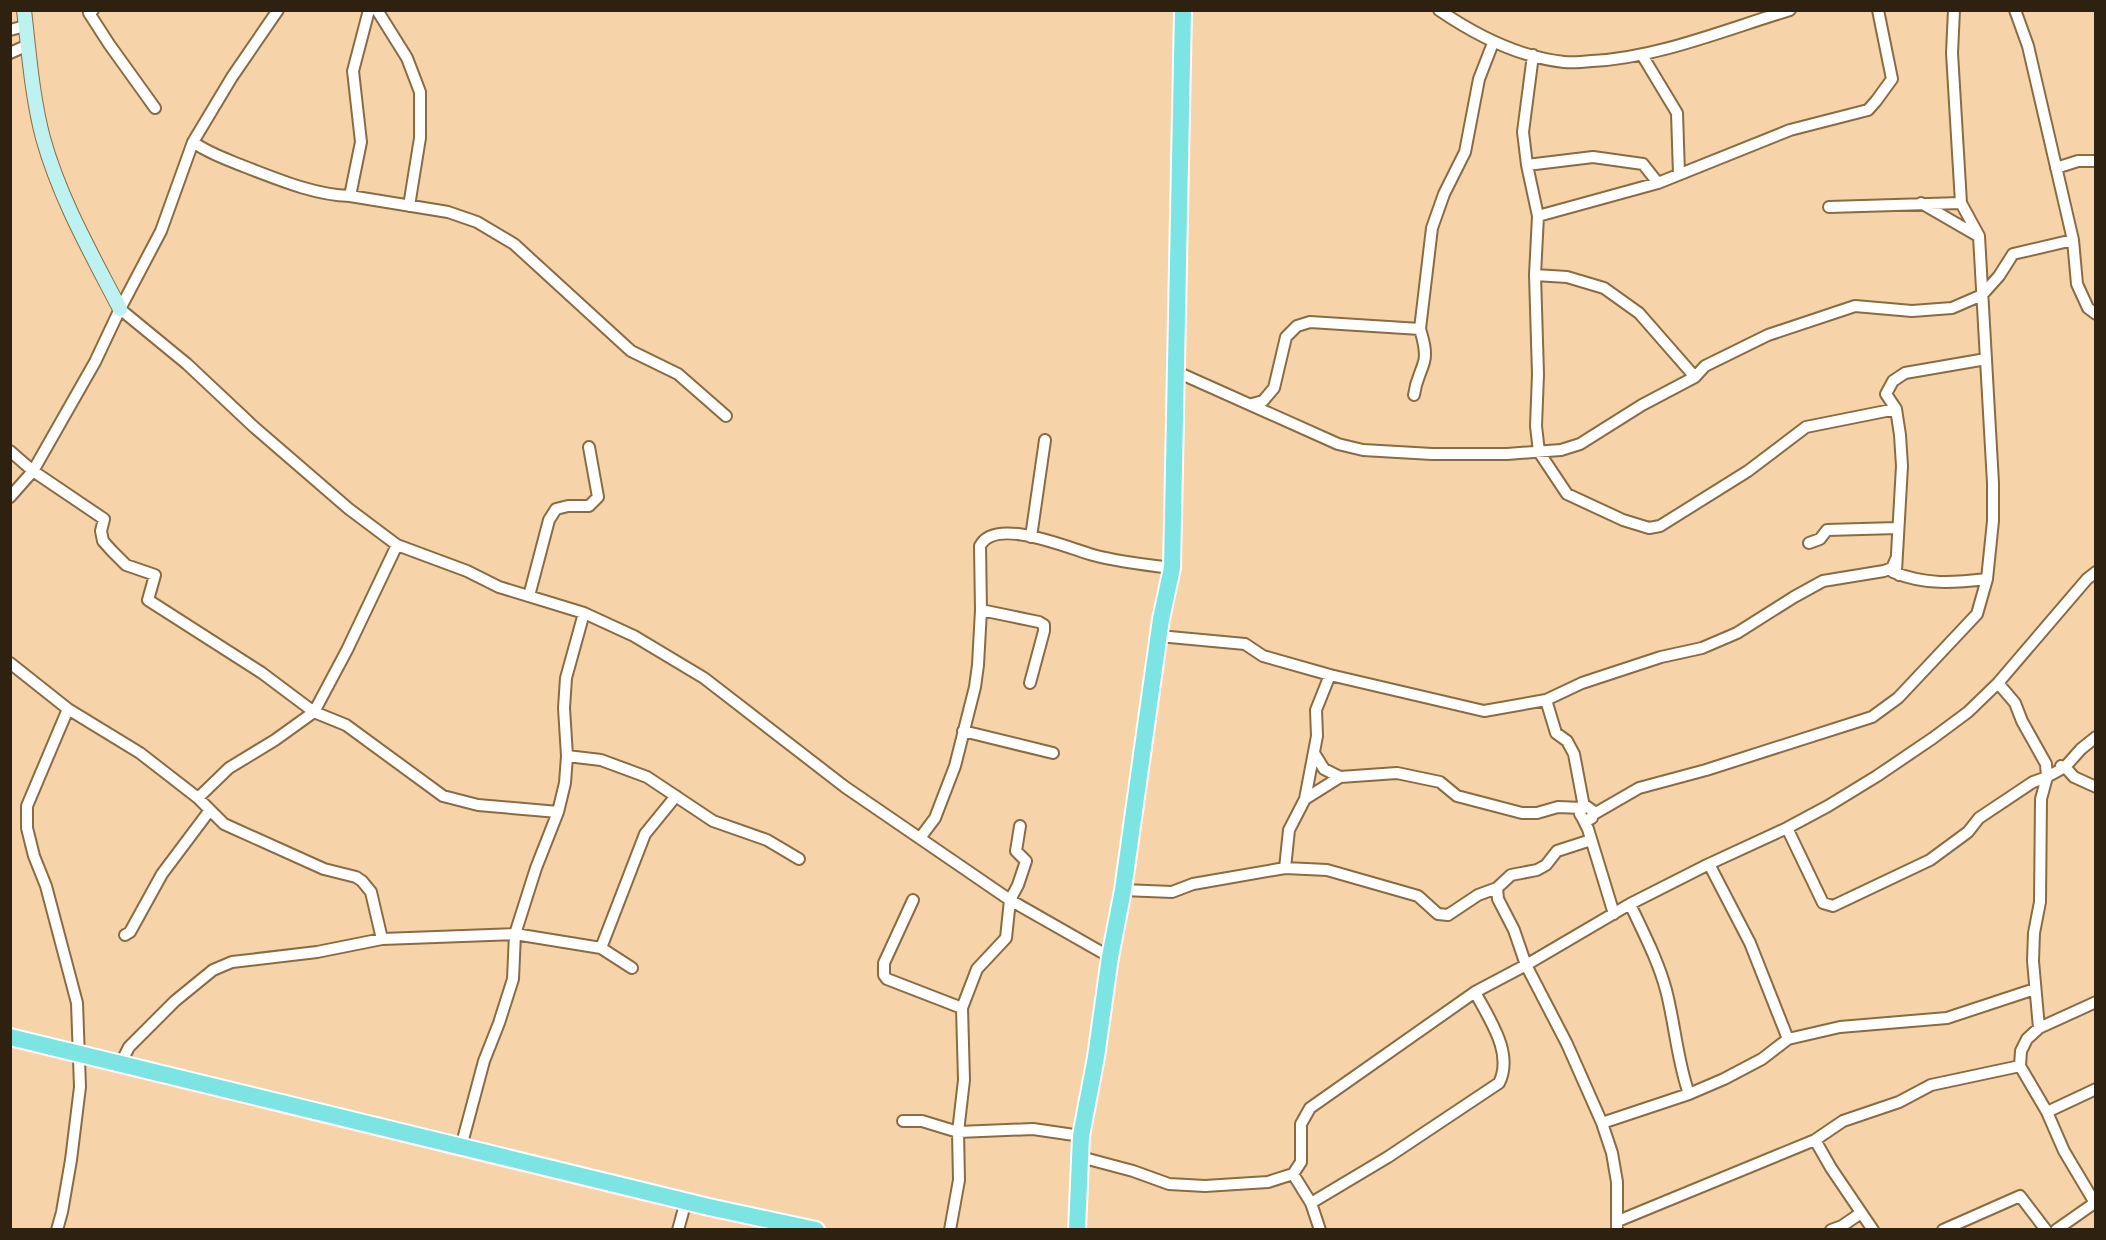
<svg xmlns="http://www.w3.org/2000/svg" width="2106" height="1240" font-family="Quicksand,sans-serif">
	<rect width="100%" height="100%" fill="#f6d3a8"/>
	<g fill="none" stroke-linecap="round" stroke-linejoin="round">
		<defs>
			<path id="street" d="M93 10 89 13 109 44 155 108
				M278 10 232 77 193 142 161 231 120 309 187 364 254 427 349 509 397 545 467 571 499 587 584 613 634 636 704 678 845 787 1010 900 1110 957
				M377 10 407 58 420 92V138L409 206
				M1439 10C1477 36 1518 57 1564 62 1573 63 1583 62 1592 61 1657 58 1727 29 1790 10
				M2015 10 2028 46 2073 240 2077 284 2088 308 2096 314
				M10 30 25 26
				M10 53 28 45
				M1533 55 1523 132 1527 165 1538 216 1535 275 1538 374 1536 426 1539 452 1567 494 1623 520 1649 528 1660 526 1748 471 1806 427 1896 409
				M1642 55 1677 113 1679 174
				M193 142C208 153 226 159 243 166 277 179 314 195 350 196L448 212 477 222 514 244 631 351 678 374 726 416
				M1527 165 1593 157 1643 164 1658 183
				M2056 168 2078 161H2096
				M350 196 361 142 353 71 369 10
				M1921 203 1978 236
				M1829 207 1961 203
				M1538 216 1658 183 1790 130 1868 110 1876 101 1892 79 1878 10
				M1535 275 1567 277 1604 288 1639 313 1695 377
				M1177 372 1338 444 1363 450 1432 454H1507L1561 450 1580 444 1642 405 1695 377 1705 366 1768 335 1855 306 1912 311 1952 308 1982 295 1999 276 2013 254 2073 240
				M1414 395C1416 379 1420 376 1424 362 1427 352 1423 339 1420 329L1432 228 1444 194 1465 152 1479 79 1493 43
				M1252 404 1263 401 1274 388 1286 337 1297 326 1310 322 1420 329
				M10 451 33 471 104 519 101 531 103 541 112 551 126 565 155 575 148 600 262 673 314 712 346 725 443 796 478 805 558 812
				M10 497 33 471 95 362 120 309
				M1031 537 1045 440
				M1809 543 1820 539 1827 530 1897 528
				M1893 572C1925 585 1953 583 1987 579
				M1899 575 1896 571 1902 466 1900 435 1896 409 1886 394 1893 381 1905 373 1986 359
				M529 596 549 520 556 509 568 506H589L598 497 589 447
				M981 610 1039 622 1044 625V631L1030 683
				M1159 636 1245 644 1263 656 1330 675 1484 711 1546 700 1582 683 1661 657 1702 648 1737 633 1794 597 1823 581 1884 571 1892 568 1896 559
				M10 663 68 709 140 753 198 798 224 824 324 869 356 877 362 881 371 892 382 939
				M1998 683 2015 703 2022 721 2046 764 2047 777 2041 799 2040 902 2034 933 2033 961 2039 1028
				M1546 700 1556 733 1567 741 1574 754 1584 807
				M963 731 1053 753
				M1314 753 1324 769 1340 777
				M567 756 601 760 647 777 713 821 767 840 799 859
				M2061 766 2065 767 2074 777 2096 787
				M198 798 229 768 275 740 314 712 347 650 397 545
				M1305 799 1340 777 1397 773 1440 782 1457 796 1522 813H1537L1558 807 1582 808 1586 806 1593 811 1592 818 1588 820 1583 819 1580 814 1582 808
				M1594 814 1639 788 1706 770 1872 717 1898 698 1977 614 1987 579 1993 521V483L1979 236 1961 203 1952 53 1954 10
				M1583 819 1588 829 1614 914
				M1787 828 1823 903 1833 906 1930 860 1968 832 1979 818 2033 782 2047 777 2065 767 2081 749 2096 737
				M920 838 935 818 955 766 975 687 978 665 981 610 980 546C995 516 1068 548 1093 555 1119 562 1146 565 1172 568
				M1709 864 1750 943 1788 1039
				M1285 868 1289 830 1305 799 1317 736 1316 710 1330 675
				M1497 888 1498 899 1514 930 1526 965 1567 1044 1602 1123 1612 1153 1617 1182V1230
				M1123 890 1172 892 1193 884 1285 868 1327 870 1418 896 1438 914 1448 915 1478 895 1497 888 1511 875 1537 870 1546 865 1557 851 1591 840
				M913 900 884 963V975L887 979 962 1008
				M1630 904C1643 932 1658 960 1666 990 1675 1024 1677 1060 1689 1094
				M125 935 130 932 162 874 210 810
				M601 948 645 834 676 796
				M121 1063 129 1047 175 1001 213 970 232 962 317 952 382 939 515 934 601 948 632 968
				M2047 1112 2096 1089
				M903 1121H922L958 1132 1033 1129 1081 1136
				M1602 1123 1689 1094 1724 1079 1762 1059 1788 1039 1840 1027 1947 1018 2035 989
				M1815 1140 1831 1168 1873 1230
				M461 1147 484 1061 499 1023 513 979 515 934 536 868 558 812 565 783 567 756 564 708 566 678 584 613
				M1088 1159 1133 1171 1169 1184 1205 1186 1268 1182 1293 1174 1301 1162V1124L1310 1108 1475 992 1526 965 1630 904 1709 864 1787 828 1828 806 1877 776 1933 738 1968 712 1998 683 2087 579 2096 572
				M1293 1174 1311 1203 1320 1230
				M1311 1203 1388 1157 1499 1083C1514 1053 1489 1019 1475 992
				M2095 1203 2064 1151 2047 1112 2020 1066 2021 1051 2027 1039 2039 1028 2096 1002
				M1618 1221 1815 1140 1843 1121 1899 1102 1931 1085 2020 1066
				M57 1230 62 1212 71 1160 80 1087 77 1003 46 886 34 856 27 828V806L68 709
				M678 1230 686 1201
				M950 1230 959 1180 958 1132 964 1080 962 1008 977 969 1006 938 1010 900 1018 885 1026 861 1016 851 1020 826
				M1831 1230 1842 1226 1861 1213
				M1943 1230 2020 1196 2046 1230
				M2056 1230 2096 1202"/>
			<path id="secondary" d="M24 10C29 53 32 96 43 138 60 199 91 253 120 309"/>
			<path id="primary" d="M10 1037 709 1207 816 1230
				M1077 1230 1081 1136 1096 1057 1110 957 1123 890 1161 619 1172 568 1183 10"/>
		</defs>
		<!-- street casing -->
		<use href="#street" stroke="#8a6b42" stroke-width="14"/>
		<!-- secondary casing -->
		<use href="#secondary" stroke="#8a6b42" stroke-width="16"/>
		<!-- primary casing -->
		<use href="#primary" stroke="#fff" stroke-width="20"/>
		<!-- street -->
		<use href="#street" stroke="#fff" stroke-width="10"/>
		<!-- secondary -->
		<use href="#secondary" stroke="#bdf2f1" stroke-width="14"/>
		<!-- primary -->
		<use href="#primary" stroke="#7ce5e3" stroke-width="16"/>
	</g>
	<!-- border -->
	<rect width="2106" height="1240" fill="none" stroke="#2e2110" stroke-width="24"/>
</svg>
